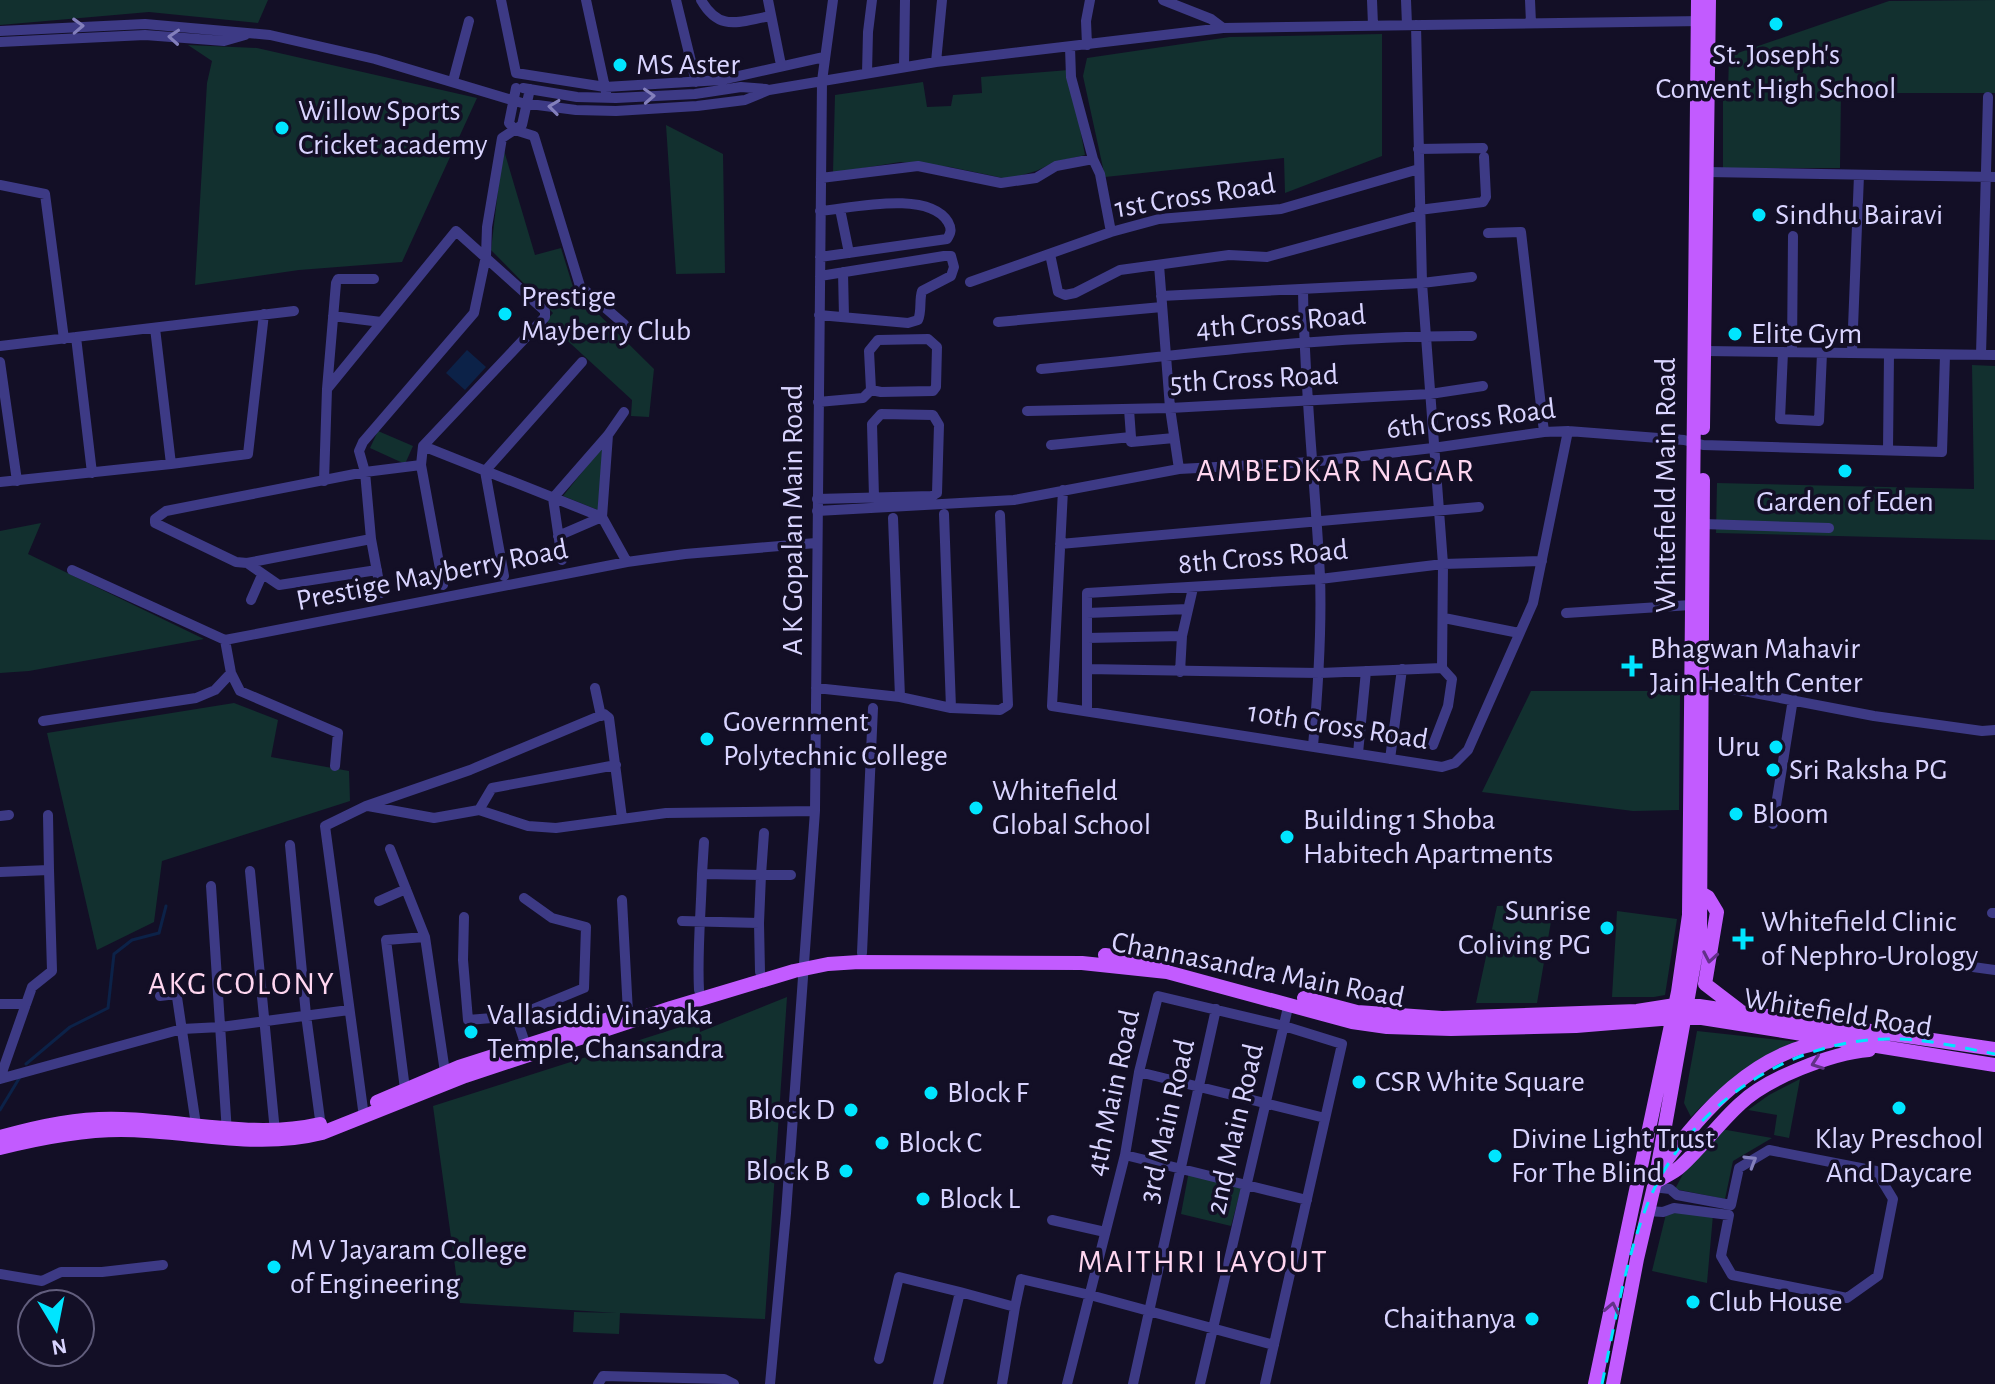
<svg xmlns="http://www.w3.org/2000/svg" width="1995" height="1384" font-family="'Alegreya Sans',sans-serif">
	<rect width="100%" height="100%" fill="#130f26"/>
	<!-- green -->
	<path fill="#12302f" d="M0 0H268L258 23 149 12 0 25Z
		M1995 0V93H1841L1840 168H1723V92H1728L1729 56 1889 1Z
		M1382 34V156L1285 193 1284 158 1105 177 1083 76 1087 58 1230 37Z
		M188 45 257 48 477 98 402 262 299 270 195 285 207 83 212 61Z
		M1069 70 1085 155 1055 162 1036 171 1008 179 950 167 900 162 833 173 835 95 923 82 927 107 951 106 953 95 982 93 981 77Z
		M666 125 723 154 725 273 676 274Z
		M503 147 535 255 561 248 574 290 654 369 649 417 631 416 632 400 546 321 553 313 491 250Z
		M1972 365 1995 366V540L1716 533 1717 483 1974 489Z
		M378 431 413 446 405 464 370 448Z
		M603 446 598 510 563 496Z
		M41 523 28 554 204 639 29 671 0 673V531Z
		M1531 691H1680L1679 810 1633 811 1482 792Z
		M234 703 278 720 271 757 349 771 350 801 162 861 154 922 97 950 47 733Z
		M1554 904 1537 1003H1476L1497 906Z
		M1617 911 1677 919 1665 995 1654 997H1612Z
		M787 997 765 1319 620 1313 619 1334 573 1332 574 1312 617 1313 460 1303 433 1106 699 1021 700 1032Z
		M1697 1031 1799 1042C1760 1064 1722 1083 1691 1117L1684 1103Z
		M1800 1079 1789 1138 1774 1135 1777 1115 1748 1110 1769 1095Z
		M1721 1129 1772 1138 1733 1161 1725 1199 1675 1189 1683 1174Z
		M1189 1171 1242 1185 1231 1226 1181 1214Z
		M1679 1209 1713 1215 1707 1283 1652 1271 1666 1214Z"/>
	<!-- water -->
	<path fill="#0c2248" d="M467 350 486 367 465 390 446 373Z"/>
	<g fill="none" stroke-linecap="round" stroke-linejoin="round">
		<!-- stream -->
		<path stroke="#0c2248" stroke-width="3" d="M26 1064 70 1027 108 1008 114 954 132 940 159 933 166 906
			M0 1110 20 1077"/>
		<!-- minor -->
		<path stroke="#3d3a85" stroke-width="10" d="M501 0 516 73 605 87 721 80 824 57
			M586 0 606 92
			M676 0 696 82
			M701 0C720 33 739 21 771 16
			M768 0 781 65
			M1163 0 1211 19 1223 28
			M1372 0 1373 25
			M1406 0 1407 25
			M1530 0 1531 23
			M1416 25 1422 283 1443 564 1442 668 1452 679 1448 706 1433 745
			M0 31 145 24 270 35 375 59 522 103 576 110 616 111 697 106 745 100 769 90 936 62 1223 28 1703 21
			M0 42 145 35 224 41 245 35
			M1087 45 1086 21 1090 0
			M1070 47 1071 77 1093 159 1100 174 1111 232
			M936 62 942 0
			M904 67 905 0
			M867 73 868 32 872 0
			M453 81 469 21
			M516 88 509 123 515 130 534 136 580 286 624 324
			M523 88 577 97 616 98 695 94 741 87 766 89
			M1418 149 1483 148
			M1707 172 1995 177
			M821 178 918 166 1001 183 1036 178 1056 166 1093 159
			M0 185 45 194 64 339
			M840 209 849 253
			M1419 210 1483 202 1486 197 1484 157
			M1488 233 1521 232 1544 432
			M1050 254 1058 292 1065 295 1075 293 1120 270 1229 255 1267 257 1420 215
			M820 257 947 239C951 233 952 229 948 222 928 190 853 208 820 211
			M1159 265 1170 408 1179 469
			M843 272 844 317
			M970 282 1111 232 1159 219 1281 209 1419 169
			M1303 289C1304 385 1315 480 1320 576 1322 633 1318 690 1313 746
			M1161 296 1422 283 1472 277
			M819 315 908 323 918 320C922 311 919 300 922 291L951 276 954 267 951 256H944L820 276
			M333 316 381 322
			M998 322 1162 307
			M76 337 92 473
			M0 346 294 311
			M1705 351 1995 355
			M1783 352 1780 419 1819 421 1822 353
			M1792 352 1793 236
			M1852 353 1859 175
			M1981 355 1988 97
			M0 362 17 481
			M1041 369C1184 355 1327 335 1472 336
			M327 389 456 231 545 311V317L423 446 421 465 443 585
			M818 402 863 398 871 390 881 392 933 391 936 387 937 347 928 339 878 340 869 351 871 390
			M1027 411 1170 408 1430 394 1483 386
			M1131 437V442L1174 438
			M1051 445 1131 437 1129 409
			M423 446 602 517 627 562
			M1888 450 1889 354
			M171 464 248 454 264 314
			M324 481 327 389 336 283 338 279H374
			M0 482 171 464 155 328
			M1063 490 1052 706 1442 767 1455 763 1468 750 1533 603 1568 431
			M817 499 932 496 937 493 939 425 933 415 881 414 872 424 874 497
			M817 511 1014 500 1179 469 1311 462 1433 448 1544 432 1568 431 1684 440 1703 445 1942 452 1945 355
			M944 514 951 708
			M893 518 900 697
			M1703 524 1829 528
			M558 536 602 517 608 435
			M371 539 247 563 236 562 155 523V519L166 511 365 472 421 465
			M1060 544 1479 507
			M562 560 553 498 608 435 624 412
			M247 563 279 585 377 570
			M72 570 225 640 627 562 685 554 816 543
			M504 576 485 471 582 362
			M381 593 371 539 365 472 359 451 363 442 474 313 486 256 487 227 502 138 522 125 530 89
			M251 600 262 575
			M1087 613 1188 609
			M1566 613 1691 605
			M1444 618 1519 633
			M1087 638 1182 636
			M225 640 231 673 240 691 338 733 335 766
			M1087 669 1320 673 1442 668
			M1180 672 1182 636 1193 588
			M1702 683 1874 716 1982 731 1995 730
			M595 688 601 716
			M816 688 900 697 951 708 1000 710 1008 705 1000 515
			M1087 710V593L1320 579 1443 564 1542 561
			M43 721 196 698 215 690 231 673
			M1358 753 1366 671
			M1390 759 1402 669
			M368 806 434 818 479 810 528 826 556 828 666 813 815 811
			M479 810 492 788 616 765
			M48 815 49 870
			M0 816 9 815
			M1773 824 1793 699
			M764 833 761 875H791
			M290 845 306 1015 321 1127
			M390 849 425 937 445 1072
			M250 871 275 1132
			M0 872 49 870 52 971 32 987 0 1078
			M702 874 704 842
			M211 886 227 1133
			M622 900 628 1013
			M379 901 406 889
			M1992 913H1995
			M464 917 463 960 468 1020 516 1016 527 1049
			M682 921 759 923 761 875 702 874C701 913 697 952 699 990
			M759 923 760 972
			M862 953 873 708
			M1973 967 1995 970
			M174 977 196 1125
			M160 996 176 994
			M0 1004H26
			M516 1016 584 988 586 927 552 918 524 898
			M1139 1072 1325 1118
			M0 1079 182 1029 221 1027 349 1010
			M405 1089 386 940 425 937
			M364 1117 325 826 366 806 470 770 604 714 609 718 622 818
			M1125 1155 1307 1200
			M1647 1211 1663 1212 1674 1208 1729 1215 1721 1256 1732 1275 1847 1298 1878 1276 1893 1199 1876 1171 1769 1150 1739 1168 1731 1205 1677 1195 1670 1189 1653 1187
			M1052 1220 1105 1232
			M0 1274 42 1281 61 1272H102L163 1265
			M960 1292 1015 1307 1021 1279 1090 1295 1274 1345
			M879 1359 899 1277 960 1292 938 1384
			M598 1384 603 1376 724 1379 734 1384
			M770 1384 786 1213 815 811 822 81 833 0
			M1002 1384 1015 1307
			M1067 1384 1125 1155 1139 1072 1158 996 1284 1026 1342 1044 1265 1384
			M1133 1384 1216 1009
			M1200 1384 1289 1003"/>
		<!-- major -->
		<path stroke="#c25bff" stroke-width="14" d="M1703 428 1709 0
			M1701 893 1708 897 1717 912 1705 984 1739 1010
			M1105 955 1163 963
			M1304 998 1357 1012 1442 1018 1637 1011 1675 1005 1699 1006 1995 1049
			M377 1102 459 1067 609 1019
			M0 1137C40 1126 80 1117 123 1119 189 1121 255 1139 320 1124
			M0 1148C40 1138 80 1130 121 1130 189 1130 255 1150 322 1133L465 1076 671 1008 794 971 828 964 859 962 1082 963 1167 972 1352 1022 1387 1027 1451 1029 1576 1026 1673 1018H1702L1995 1065
			M1660 1169C1701 1112 1755 1050 1830 1041
			M1655 1182C1663 1177 1674 1173 1681 1166 1702 1147 1719 1123 1740 1104 1767 1078 1832 1053 1869 1050
			M1595 1384 1678 992 1689 915 1698 0
			M1613 1384 1637 1259 1655 1182 1700 930 1703 480"/>
		<!-- rail -->
		<path stroke="#00e5ff" stroke-width="3" stroke-dasharray="12 10" stroke-linecap="butt" d="M1602 1384C1614 1327 1624 1268 1644 1213 1680 1113 1781 1041 1887 1039 1923 1038 1959 1047 1995 1054"/>
	</g>
	<!-- one-way arrows -->
	<defs><path id="oneway-chevron" d="M-2-3.5L2.5 0L-2 3.5" fill="none" stroke-width="1.6" stroke-linecap="round" stroke-linejoin="round" transform="scale(2)"/></defs>
	<g stroke="#837fbc">
		<use href="#oneway-chevron" transform="translate(78 26) rotate(-2)"/>
		<use href="#oneway-chevron" transform="translate(174 37) rotate(-176)"/>
		<use href="#oneway-chevron" transform="translate(649 96) rotate(-3)"/>
		<use href="#oneway-chevron" transform="translate(554 107) rotate(-173)"/>
		<use href="#oneway-chevron" transform="translate(1751 1161) rotate(-31)"/>
	</g>
	<g stroke="#623188">
		<use href="#oneway-chevron" transform="translate(1710 957) rotate(100)"/>
		<use href="#oneway-chevron" transform="translate(1817 1063) rotate(160)"/>
		<use href="#oneway-chevron" transform="translate(1612 1308) rotate(-78)"/>
	</g>
	<!-- markers -->
	<g fill="#00e5ff" stroke="#130f26" stroke-width="3">
		<circle cx="1776" cy="24" r="8"/>
		<circle cx="620" cy="65" r="8"/>
		<circle cx="282" cy="128" r="8"/>
		<circle cx="1759" cy="215" r="8"/>
		<circle cx="505" cy="314" r="8"/>
		<circle cx="1735" cy="334" r="8"/>
		<circle cx="1845" cy="471" r="8"/>
		<path d="M1628 654h8v8h8v8h-8v8h-8v-8h-8v-8h8z"/>
		<circle cx="707" cy="739" r="8"/>
		<circle cx="1776" cy="747" r="8"/>
		<circle cx="1773" cy="770" r="8"/>
		<circle cx="976" cy="808" r="8"/>
		<circle cx="1736" cy="814" r="8"/>
		<circle cx="1287" cy="837" r="8"/>
		<circle cx="1607" cy="928" r="8"/>
		<path d="M1739 927h8v8h8v8h-8v8h-8v-8h-8v-8h8z"/>
		<circle cx="471" cy="1032" r="8"/>
		<circle cx="1359" cy="1082" r="8"/>
		<circle cx="931" cy="1093" r="8"/>
		<circle cx="1899" cy="1108" r="8"/>
		<circle cx="851" cy="1110" r="8"/>
		<circle cx="882" cy="1143" r="8"/>
		<circle cx="1495" cy="1156" r="8"/>
		<circle cx="846" cy="1171" r="8"/>
		<circle cx="923" cy="1199" r="8"/>
		<circle cx="274" cy="1267" r="8"/>
		<circle cx="1693" cy="1302" r="8"/>
		<circle cx="1532" cy="1319" r="8"/>
	</g>
	<g text-anchor="middle" dominant-baseline="central" stroke-width="7" stroke-linejoin="round" paint-order="stroke">
		<!-- poi labels -->
		<g font-size="30" fill="#d9d4ff" stroke="#130f26" text-anchor="start">
			<text x="1776" y="55" text-anchor="middle">St. Joseph's<tspan x="1776" dy="34">Convent High School</tspan></text>
			<text x="636" y="65">MS Aster</text>
			<text x="298" y="111">Willow Sports<tspan x="298" dy="34">Cricket academy</tspan></text>
			<text x="1775" y="215">Sindhu Bairavi</text>
			<text x="521" y="297">Prestige<tspan x="521" dy="34">Mayberry Club</tspan></text>
			<text x="1751" y="334">Elite Gym</text>
			<text x="1845" y="502" text-anchor="middle">Garden of Eden</text>
			<text x="1650" y="649">Bhagwan Mahavir<tspan x="1650" dy="34">Jain Health Center</tspan></text>
			<text x="723" y="722">Government<tspan x="723" dy="34">Polytechnic College</tspan></text>
			<text x="1760" y="747" text-anchor="end">Uru</text>
			<text x="1789" y="770">Sri Raksha PG</text>
			<text x="992" y="791">Whitefield<tspan x="992" dy="34">Global School</tspan></text>
			<text x="1752" y="814">Bloom</text>
			<text x="1303" y="820">Building 1 Shoba<tspan x="1303" dy="34">Habitech Apartments</tspan></text>
			<text x="1591" y="911" text-anchor="end">Sunrise<tspan x="1591" dy="34">Coliving PG</tspan></text>
			<text x="1761" y="922">Whitefield Clinic<tspan x="1761" dy="34">of Nephro-Urology</tspan></text>
			<text x="487" y="1015">Vallasiddi Vinayaka<tspan x="487" dy="34">Temple, Chansandra</tspan></text>
			<text x="1375" y="1082">CSR White Square</text>
			<text x="947" y="1093">Block F</text>
			<text x="835" y="1110" text-anchor="end">Block D</text>
			<text x="1511" y="1139">Divine Light Trust<tspan x="1511" dy="34">For The Blind</tspan></text>
			<text x="1899" y="1139" text-anchor="middle">Klay Preschool<tspan x="1899" dy="34">And Daycare</tspan></text>
			<text x="898" y="1143">Block C</text>
			<text x="830" y="1171" text-anchor="end">Block B</text>
			<text x="939" y="1199">Block L</text>
			<text x="290" y="1250">M V Jayaram College<tspan x="290" dy="34">of Engineering</tspan></text>
			<text x="1709" y="1302">Club House</text>
			<text x="1516" y="1319" text-anchor="end">Chaithanya</text>
		</g>
		<!-- street labels -->
		<g font-size="30" fill="#d9d4ff" stroke="#130f26">
			<text transform="translate(1195 196) rotate(-9)">1st Cross Road</text>
			<text transform="translate(1281 322) rotate(-5)">4th Cross Road</text>
			<text transform="translate(1254 379) rotate(-3)">5th Cross Road</text>
			<text transform="translate(1471 419) rotate(-7)">6th Cross Road</text>
			<text transform="translate(1666 485) rotate(-90)">Whitefield Main Road</text>
			<text transform="translate(793 520) rotate(-90)">A K Gopalan Main Road</text>
			<text transform="translate(1263 557) rotate(-5)">8th Cross Road</text>
			<text transform="translate(432 575) rotate(-11)">Prestige Mayberry Road</text>
			<text transform="translate(1338 726) rotate(9)">10th Cross Road</text>
			<text transform="translate(1258 970) rotate(11)">Channasandra Main Road</text>
			<text transform="translate(1838 1013) rotate(9)">Whitefield Road</text>
			<text transform="translate(1113 1093) rotate(-78)">4th Main Road</text>
			<text transform="translate(1167 1121) rotate(-77)">3rd Main Road</text>
			<text transform="translate(1235 1129) rotate(-77)">2nd Main Road</text>
		</g>
		<!-- neighbourhood labels -->
		<g font-size="32" letter-spacing="2" fill="#ffd6f0" stroke="#130f26">
			<text x="1336" y="471">AMBEDKAR NAGAR</text>
			<text x="242" y="984">AKG COLONY</text>
			<text x="1203" y="1262">MAITHRI LAYOUT</text>
		</g>
	</g>
	<!-- north arrow -->
	<g transform="translate(56 1328) rotate(170)"><circle r="38" fill="#130f26" stroke="#625e7d" stroke-width="2"/>
	<path d="M0-6L14 30L0 20L-14 30Z" fill="#00e5ff"/>
	<text y="-12" font-size="22" font-weight="bold" text-anchor="middle" fill="#d9d4ff">N</text>
	</g>
</svg>
